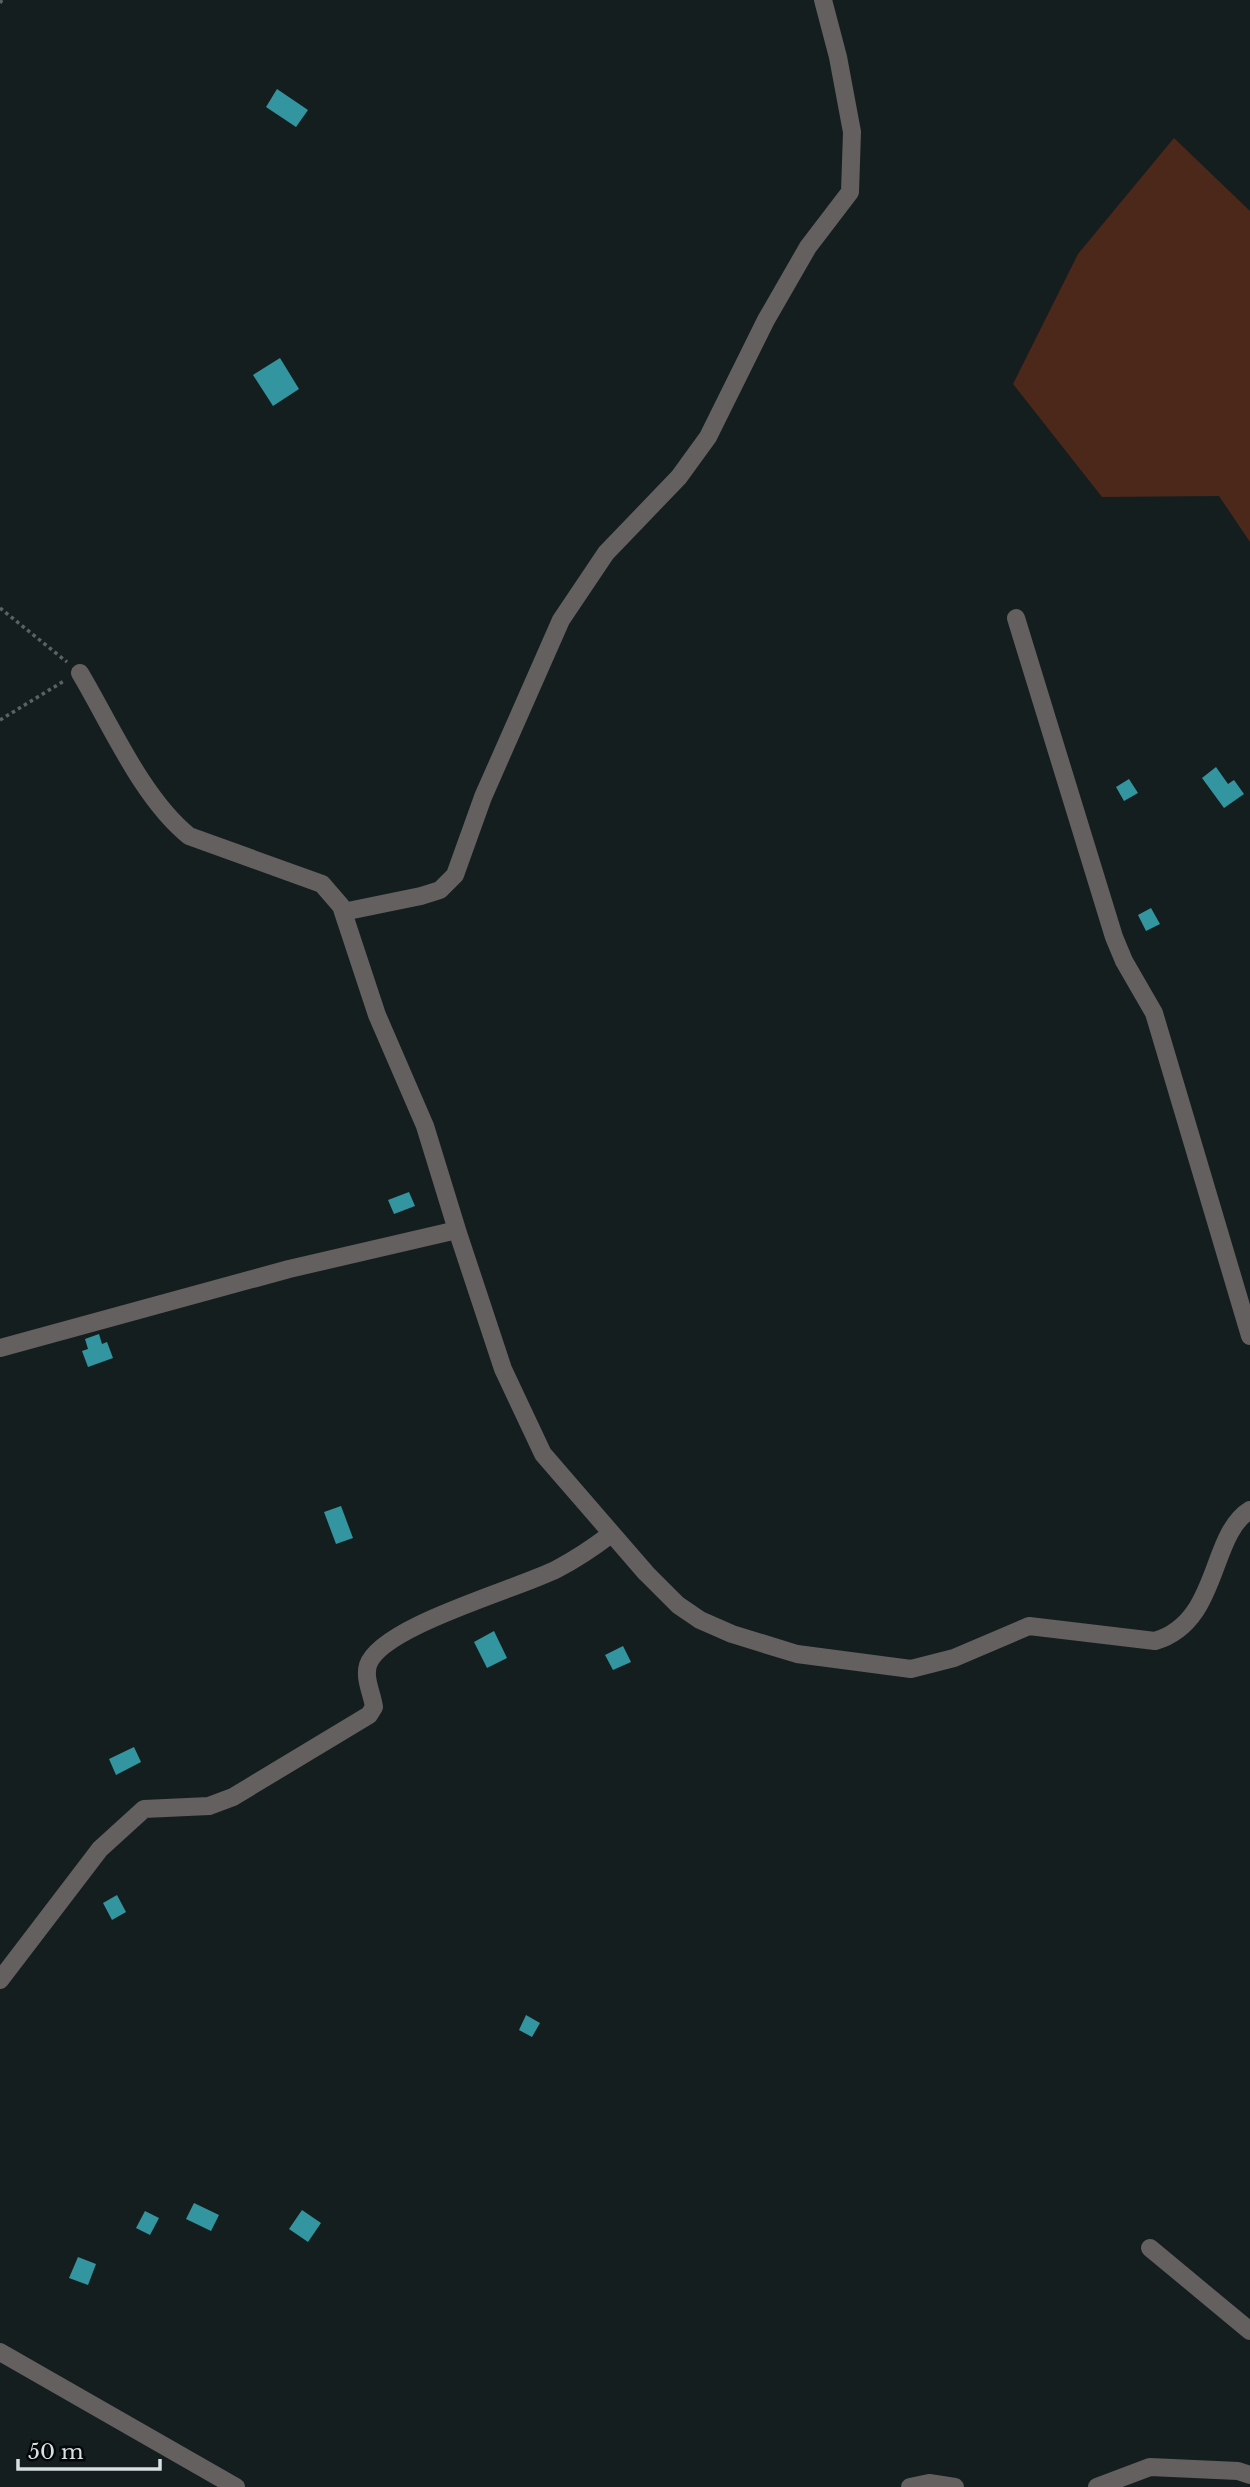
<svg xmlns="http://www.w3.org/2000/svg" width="1250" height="2487" font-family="'Libre Baskerville',serif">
	<rect width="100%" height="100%" fill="#151e1f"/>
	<!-- green -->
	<path fill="#4b281a" d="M1174 138 1250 211V542L1219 496 1102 497 1013 384 1078 254Z"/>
	<!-- building -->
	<path fill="#33959f" d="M277 89 308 110 296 127 266 107Z
		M280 358 299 389 273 406 253 375Z
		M1216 767 1228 784 1234 780 1244 794 1224 808 1202 778Z
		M1129 779 1138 793 1124 801 1116 787Z
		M1151 908 1160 924 1146 931 1138 915Z
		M409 1192 415 1206 394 1214 388 1200Z
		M99 1334 102 1344 107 1342 113 1358 88 1367 82 1351 88 1349 85 1339Z
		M341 1506 353 1538 336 1544 324 1512Z
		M494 1631 507 1658 487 1668 474 1642Z
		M623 1646 631 1662 613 1670 605 1655Z
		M134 1747 141 1762 116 1775 109 1759Z
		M117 1895 126 1912 112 1920 103 1903Z
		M526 2015 540 2023 532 2037 519 2030Z
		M194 2203 219 2215 211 2231 186 2219Z
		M302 2210 321 2223 308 2242 289 2229Z
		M145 2211 159 2218 150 2235 136 2228Z
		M78 2257 96 2264 88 2285 69 2278Z"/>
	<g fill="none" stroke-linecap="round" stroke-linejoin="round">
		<!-- path -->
		<path stroke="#5a6263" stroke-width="3.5" stroke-dasharray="3.5 3.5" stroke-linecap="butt" d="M0 3 2 0
			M0 608 67 662
			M0 720 64 681"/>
		<!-- minor -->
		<path stroke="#64605f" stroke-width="18" d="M1016 618 1114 937 1124 961 1154 1013 1250 1336
			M343 912 421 896 440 890 455 875 483 797 561 620 606 553 679 477 708 437 766 320 808 247 850 192 852 132 838 57 823 0
			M457 1230 503 1369 543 1454 646 1573 678 1605 700 1620 732 1634 797 1654 911 1669 954 1658 1029 1626 1155 1641C1220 1622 1209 1535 1250 1510
			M0 1348 289 1269 457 1230 425 1126 377 1015 341 906 322 884 189 836C142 798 111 725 80 673
			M0 1980 100 1849 144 1809 209 1806 233 1797 369 1715 374 1707C372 1693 364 1679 368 1665 381 1626 518 1589 557 1569 576 1559 594 1547 611 1534
			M1150 2248 1250 2331
			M0 2352 236 2487
			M910 2487 929 2483 955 2487
			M1097 2487 1150 2467 1238 2471 1250 2475"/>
	</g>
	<!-- scale -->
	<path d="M18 2459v10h142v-10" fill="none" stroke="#d9dfe0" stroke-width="3.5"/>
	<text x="28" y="2459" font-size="21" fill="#d9dfe0" stroke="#050808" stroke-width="5" paint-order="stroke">50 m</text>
</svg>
